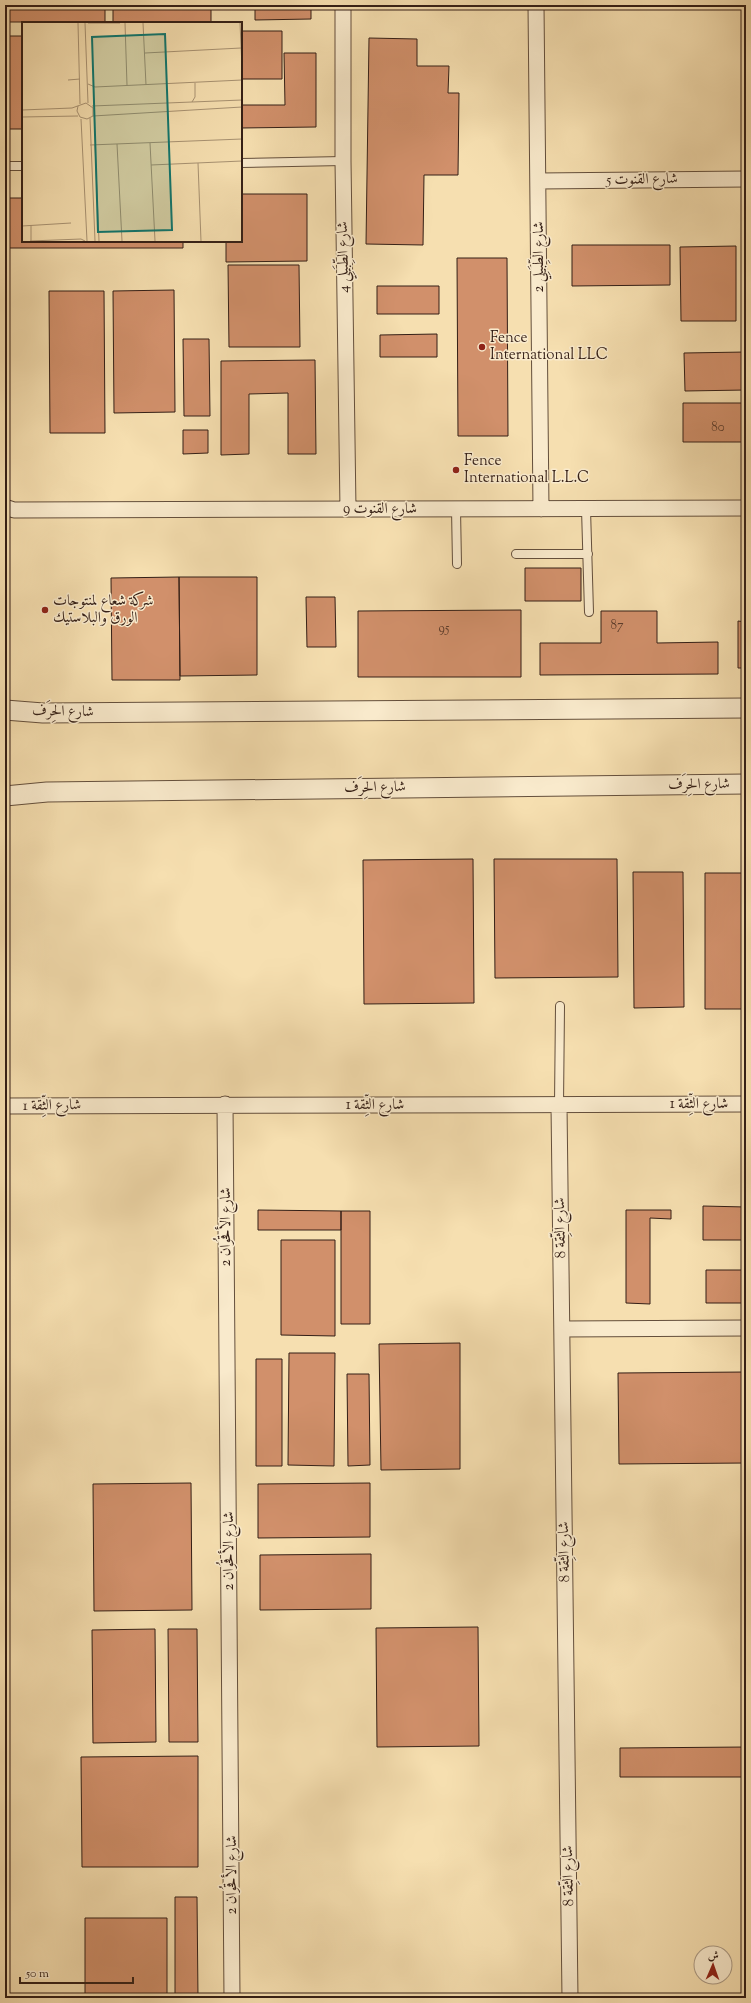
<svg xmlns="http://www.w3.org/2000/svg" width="751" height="2003" font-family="'Sorts Mill Goudy',Amiri,serif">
	<rect width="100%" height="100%" fill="#f6dfb0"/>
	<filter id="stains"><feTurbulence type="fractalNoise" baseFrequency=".005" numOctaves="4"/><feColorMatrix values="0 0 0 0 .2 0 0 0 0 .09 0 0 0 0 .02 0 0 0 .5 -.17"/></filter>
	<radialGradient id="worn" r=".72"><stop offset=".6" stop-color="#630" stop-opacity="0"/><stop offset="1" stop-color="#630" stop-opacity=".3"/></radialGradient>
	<!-- building -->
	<path fill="#d1906b" stroke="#341f16" d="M5 5H105V22H5Z
		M113 5H211V22H113Z
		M255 5H311V19L255 20Z
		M241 31H282V79H241Z
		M5 36H23V129H5Z
		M369 38 417 39V66H449L448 93H459L458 175H424L423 245 366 244Z
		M284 53H316V127L241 128V105H285Z
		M241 194H307V261L226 262V241H241Z
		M6 198H23V241H183V248H7Z
		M572 245H670V285L572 286Z
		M736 246V321H681L680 247Z
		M457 258H507L508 436H458Z
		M228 265H299L300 347H229Z
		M377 286H439V314H377Z
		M174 290 175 412 114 413 113 291Z
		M49 291H104L105 433H50Z
		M437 334V357H380V335Z
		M183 339H209L210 416H184Z
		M746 352V390L685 391 684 353Z
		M315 360 316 454H288V393L249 394V454L221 455V361Z
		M683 403H746V442H683Z
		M183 430H208V453L183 454Z
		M525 568H581V601H525Z
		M179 577H257V675L180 676Z
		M179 577 180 680H112L111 578Z
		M306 597H335L336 647H307Z
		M521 610V677H358V611Z
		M601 611H657V643L718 642V674L540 675V643H601Z
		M738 621 746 622V668H738Z
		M473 859 474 1003 364 1004 363 860Z
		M494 859H617L618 977 495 978Z
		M633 872H683L684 1007 634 1008Z
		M705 873H746V1009H705Z
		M703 1206 746 1207V1240H703Z
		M258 1210 341 1211V1230H258Z
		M626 1210H671V1219L650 1218V1304L626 1303Z
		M341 1211H370V1324H341Z
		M281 1240H335V1336L281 1335Z
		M706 1270H746V1303H706Z
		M460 1343V1469L381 1470 379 1344Z
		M289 1353H335L334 1466 288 1465Z
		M256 1359H282V1466H256Z
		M746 1372V1463L619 1464 618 1373Z
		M347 1374H369L370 1465 348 1466Z
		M744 1478H746V1604H745Z
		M191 1483 192 1610 94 1611 93 1484Z
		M370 1483V1537L258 1538V1484Z
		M371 1554V1609L260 1610V1555Z
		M478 1627 479 1746 377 1747 376 1628Z
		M155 1629 156 1742 93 1743 92 1630Z
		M168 1629H197L198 1742H169Z
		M746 1747V1777H620V1748Z
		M198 1756V1867H82L81 1757Z
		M175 1897H197L198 1998H175Z
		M85 1918H167V1998H85Z"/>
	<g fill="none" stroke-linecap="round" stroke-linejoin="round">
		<defs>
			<path id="service" d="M241 163 343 161
				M5 166H23
				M456 509 457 564
				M586 509 589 612
				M516 554H588
				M559 1105 560 1006"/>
			<path id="minor" d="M343 5V161L348 509
				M536 5 541 509
				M539 181 746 179
				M5 507 14 510 746 508
				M225 1104 232 1998
				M559 1105 570 1998
				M5 1106 746 1104
				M562 1329 746 1328"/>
			<path id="tertiary" d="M5 710 43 713 746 708
				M5 796 47 792 746 784"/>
		</defs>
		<!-- service casing -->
		<use href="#service" stroke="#644f3c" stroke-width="10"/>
		<!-- minor casing -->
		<use href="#minor" stroke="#644f3c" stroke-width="17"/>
		<!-- tertiary casing -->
		<use href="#tertiary" stroke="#644f3c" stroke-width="21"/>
		<!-- service -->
		<use href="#service" stroke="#f9eacc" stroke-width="8"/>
		<!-- minor -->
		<use href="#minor" stroke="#f9eacc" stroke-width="15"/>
		<!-- tertiary -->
		<use href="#tertiary" stroke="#f9eacc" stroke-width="19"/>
	</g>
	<!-- markers -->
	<g fill="#8f2418" stroke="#f9eacc" stroke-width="1.5">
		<circle cx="482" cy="347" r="4"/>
		<circle cx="456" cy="470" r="4"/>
		<circle cx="45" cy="610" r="4"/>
	</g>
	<g text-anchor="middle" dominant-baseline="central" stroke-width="3" stroke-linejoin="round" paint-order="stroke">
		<!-- number labels -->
		<g font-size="13" fill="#5b3b2b">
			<text x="718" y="428">80</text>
			<text x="617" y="626">87</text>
			<text x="444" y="629">95</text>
		</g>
		<!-- street labels -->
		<g font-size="15" fill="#341f16" stroke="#f9eacc">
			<text transform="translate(642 180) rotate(-1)">شارع القنوت 5</text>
			<text transform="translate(344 257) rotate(-91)">شارع الطِّبَيلِي 4</text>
			<text transform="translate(539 257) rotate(-90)">شارع الطِّبَيلِي 2</text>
			<text x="380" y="509">شارع القنوت 9</text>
			<text transform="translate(63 712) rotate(1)">شارع الحِرَف</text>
			<text transform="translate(699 785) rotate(-1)">شارع الحِرَف</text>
			<text transform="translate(375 788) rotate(-1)">شارع الحِرَف</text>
			<text x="699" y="1104">شارع الثِّقة 1</text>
			<text x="375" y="1105">شارع الثِّقة 1</text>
			<text transform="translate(52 1106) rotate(-1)">شارع الثِّقة 1</text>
			<text transform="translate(226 1227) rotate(-90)">شارع الأقحُوان 2</text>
			<text transform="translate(561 1228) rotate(-91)">شارع الثِّقة 8</text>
			<text transform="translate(229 1551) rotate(-90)">شارع الأقحُوان 2</text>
			<text transform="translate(565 1552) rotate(-91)">شارع الثِّقة 8</text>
			<text transform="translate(232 1875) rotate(-90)">شارع الأقحُوان 2</text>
			<text transform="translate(569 1876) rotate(-91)">شارع الثِّقة 8</text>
		</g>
		<!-- poi labels -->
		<g font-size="15" fill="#341f16" stroke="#f9eacc" text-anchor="start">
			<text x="490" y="338">Fence<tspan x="490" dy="17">International LLC</tspan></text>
			<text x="464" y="461">Fence<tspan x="464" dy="17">International L.L.C</tspan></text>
			<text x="53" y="601">شركة شعاع لمنتوجات<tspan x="53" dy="17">الورق والبلاستيك</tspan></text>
		</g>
	</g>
	<!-- overview -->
	<g transform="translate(22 22)">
		<rect width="220" height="220" fill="#f6dfb0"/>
		<path fill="none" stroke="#a89272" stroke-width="1" d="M56 1 58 82M63 1 66 81M66 1H98M103 1 105 63M121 1 124 63M218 1 220 45M123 31 219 26M46 58 58 57M66 62 73 65 220 58M170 80 173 75V61M70 84 220 78M0 88 50 86 64 81 71 86V94L65 97 58 95 55 89 56 84M71 94 220 85M0 95 56 94M68 96 73 219M59 97 65 219M128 121 133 219M95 122 100 219M68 123 220 117M73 123 77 219M176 141 179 219M129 143 220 139M9 203V219M0 204 49 201M8 219 59 217 63 219"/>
		<path fill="#0f766e" fill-opacity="0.15" stroke="#0f766e" stroke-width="2" d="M143 12 150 208 76 210 70 15Z"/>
		<rect width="220" height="220" fill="none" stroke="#341f16" stroke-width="2"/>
	</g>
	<!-- margin -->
	<rect width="751" height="2003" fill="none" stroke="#f6dfb0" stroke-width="20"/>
	<rect x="6" y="6" width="739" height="1991" fill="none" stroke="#341f16" stroke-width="2"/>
	<rect x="10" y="10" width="731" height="1983" fill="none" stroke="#341f16"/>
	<!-- north arrow -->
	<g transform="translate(713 1965) rotate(2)"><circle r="19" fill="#f9eacc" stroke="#aa9983"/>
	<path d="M0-3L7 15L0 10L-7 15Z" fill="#8f2418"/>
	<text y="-6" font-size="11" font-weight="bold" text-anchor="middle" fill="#341f16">ش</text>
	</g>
	<!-- scale -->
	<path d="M20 1977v6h113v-6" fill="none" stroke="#341f16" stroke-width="2"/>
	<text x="26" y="1977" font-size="12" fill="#341f16" stroke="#f9eacc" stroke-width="3" paint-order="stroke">50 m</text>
	<rect width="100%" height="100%" filter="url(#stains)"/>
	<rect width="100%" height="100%" fill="url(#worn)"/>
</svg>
